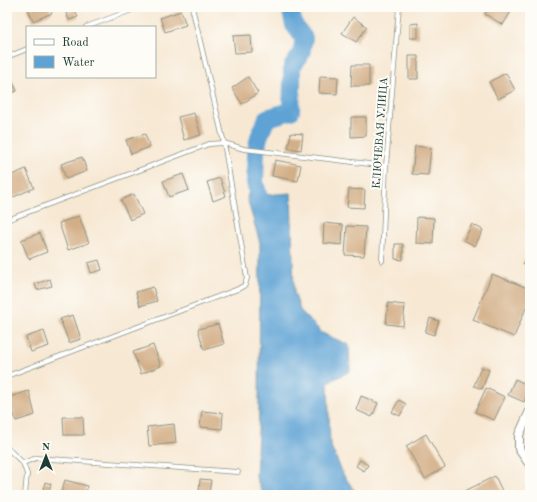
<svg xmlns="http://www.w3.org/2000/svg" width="537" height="502" font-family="'Old Standard TT',serif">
	<rect width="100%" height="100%" fill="#fdfcf7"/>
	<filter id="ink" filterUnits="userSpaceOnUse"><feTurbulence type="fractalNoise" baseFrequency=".025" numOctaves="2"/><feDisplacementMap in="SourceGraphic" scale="8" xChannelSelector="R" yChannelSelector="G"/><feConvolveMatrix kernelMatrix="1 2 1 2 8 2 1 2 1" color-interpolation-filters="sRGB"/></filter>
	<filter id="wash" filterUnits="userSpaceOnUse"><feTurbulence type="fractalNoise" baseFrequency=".012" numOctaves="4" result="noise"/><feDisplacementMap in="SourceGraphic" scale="16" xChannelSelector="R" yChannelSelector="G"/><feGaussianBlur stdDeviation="0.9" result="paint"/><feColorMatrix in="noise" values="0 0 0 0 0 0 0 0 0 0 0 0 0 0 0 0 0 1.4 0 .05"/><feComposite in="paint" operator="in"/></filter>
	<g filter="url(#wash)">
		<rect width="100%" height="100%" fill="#f7e8d3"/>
		<!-- water -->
		<path fill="#5fa3d4" stroke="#3f7084" d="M261 181 263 195 291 193 294 292 300 310 322 333 349 345 350 371 328 382 330 444 344 476 358 495H263L256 477 259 407 260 243 247 198 251 183Z"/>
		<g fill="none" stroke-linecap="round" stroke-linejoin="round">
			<!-- river -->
			<path stroke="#5fa3d4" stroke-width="18" d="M261 206 255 182 256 151 259 137 267 118 291 111 292 84V67L301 54 304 38 294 25 290 7"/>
		</g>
		<g id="blocks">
			<!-- building -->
			<path fill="#d3af87" d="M27 7H49L52 13 33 21Z
				M489 7H512L513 8 503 25 485 14Z
				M75 10 78 17 69 20 66 13Z
				M181 11 186 25 165 32 160 18Z
				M353 17 367 27 356 42 342 33Z
				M418 23V38H410V24Z
				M251 35 252 52 235 53 233 36Z
				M409 56H418V79H409Z
				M352 65H369V86H351Z
				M506 73 515 90 498 99 489 82Z
				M10 76 17 91 7 95V77Z
				M320 76 338 77 337 94 319 93Z
				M248 77 258 93 242 104 232 88Z
				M194 113 201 135 184 140 178 117Z
				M351 117H366V136L351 137Z
				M291 133 303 134 301 150 288 148Z
				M145 134 150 147 131 154 126 140Z
				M415 146 431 148 428 175 412 174Z
				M82 157 87 171 66 179 61 164Z
				M275 160 301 165 298 181 272 176Z
				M26 169 34 188 9 199 7 194V177Z
				M183 174 189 190 169 197 163 181Z
				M220 178 226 196 213 201 207 182Z
				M349 189 365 190 364 208 347 207Z
				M134 194 143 214 130 220 121 200Z
				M79 216 89 243 68 250 59 223Z
				M417 217 434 218 433 244 416 243Z
				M324 223 343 225 342 245 323 243Z
				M472 224 483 230 475 246 464 240Z
				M347 226 366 227 364 256 345 255Z
				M40 233 47 252 29 259 21 240Z
				M395 244H403V260L395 259Z
				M530 248V267L523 264Z
				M99 260 102 270 91 273 88 263Z
				M492 274 530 289V298L514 337 473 320Z
				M50 279 52 286 37 290 35 284Z
				M153 287 157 301 140 306 136 292Z
				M388 303 405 305 403 326 386 324Z
				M73 315 81 339 69 343 60 319Z
				M430 318 439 321 434 335 425 332Z
				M218 324 224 344 204 350 198 329Z
				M44 331 49 346 31 352 26 337Z
				M153 345 161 366 141 374 133 352Z
				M481 367 489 370 482 389 474 386Z
				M515 379 530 386 524 402 508 395Z
				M486 388 505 397 494 420 475 412Z
				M29 391 35 415 16 421 9 397Z
				M361 396 378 403 372 417 356 410Z
				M399 400 406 404 400 416 392 412Z
				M202 411 223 413 222 429 200 427Z
				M63 417H83L84 435H64Z
				M174 424 176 443 149 446 147 427Z
				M426 434 445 467 425 479 406 446Z
				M360 460 368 465 364 471 356 466Z
				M495 476 504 495H457Z
				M200 479 211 480 209 493 199 492Z
				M65 480 87 486 85 495H68L61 493Z
				M45 482 51 484 48 495H42Z"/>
		</g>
	</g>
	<g filter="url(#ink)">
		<use href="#blocks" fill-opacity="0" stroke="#8b9284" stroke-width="1"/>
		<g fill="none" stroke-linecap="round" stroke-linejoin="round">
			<defs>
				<path id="lane" d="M86 27 140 7
					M7 57 27 49
					M7 220 209 144 224 143 244 149 386 166
					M382 261 386 166 399 7
					M7 376 238 289 245 285 247 278 224 143 192 7
					M7 448 23 463 27 474 25 495
					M23 463 36 458 238 472"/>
				<path id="street" d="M530 411 519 435V449L530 465"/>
			</defs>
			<!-- lane casing -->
			<use href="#lane" stroke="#8b9284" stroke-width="5.5"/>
			<!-- street casing -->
			<use href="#street" stroke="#8b9284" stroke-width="10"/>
			<!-- lane -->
			<use href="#lane" stroke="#fff" stroke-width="4"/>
			<!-- street -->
			<use href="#street" stroke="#fff" stroke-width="8"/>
		</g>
	</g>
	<g text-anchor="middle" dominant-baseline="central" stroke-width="4" stroke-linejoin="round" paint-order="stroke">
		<!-- street labels -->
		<g font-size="11" fill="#1f3d34" stroke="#fdfcf7">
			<text transform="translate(381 133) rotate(-86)">КЛЮЧЕВАЯ УЛИЦА</text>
		</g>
	</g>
	<!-- margin -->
	<rect width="537" height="502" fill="none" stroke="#fdfcf7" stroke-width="24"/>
	<!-- legend -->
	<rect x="26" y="26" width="130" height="52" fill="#fdfcf7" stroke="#a4b0a9"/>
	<rect x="34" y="39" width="20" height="6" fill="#ffffff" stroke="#a4b0a9"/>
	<text x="62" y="46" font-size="12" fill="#1f3d34">Road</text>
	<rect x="34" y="56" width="20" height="12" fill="#5fa3d4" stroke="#a4b0a9"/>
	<text x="62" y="66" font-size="12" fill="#1f3d34">Water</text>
	<!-- north arrow -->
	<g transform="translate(46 456)" stroke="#fdfcf7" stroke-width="3" paint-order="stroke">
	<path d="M0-3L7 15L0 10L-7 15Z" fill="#1f3d34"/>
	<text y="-6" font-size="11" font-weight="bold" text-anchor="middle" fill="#1f3d34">N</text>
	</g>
</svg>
